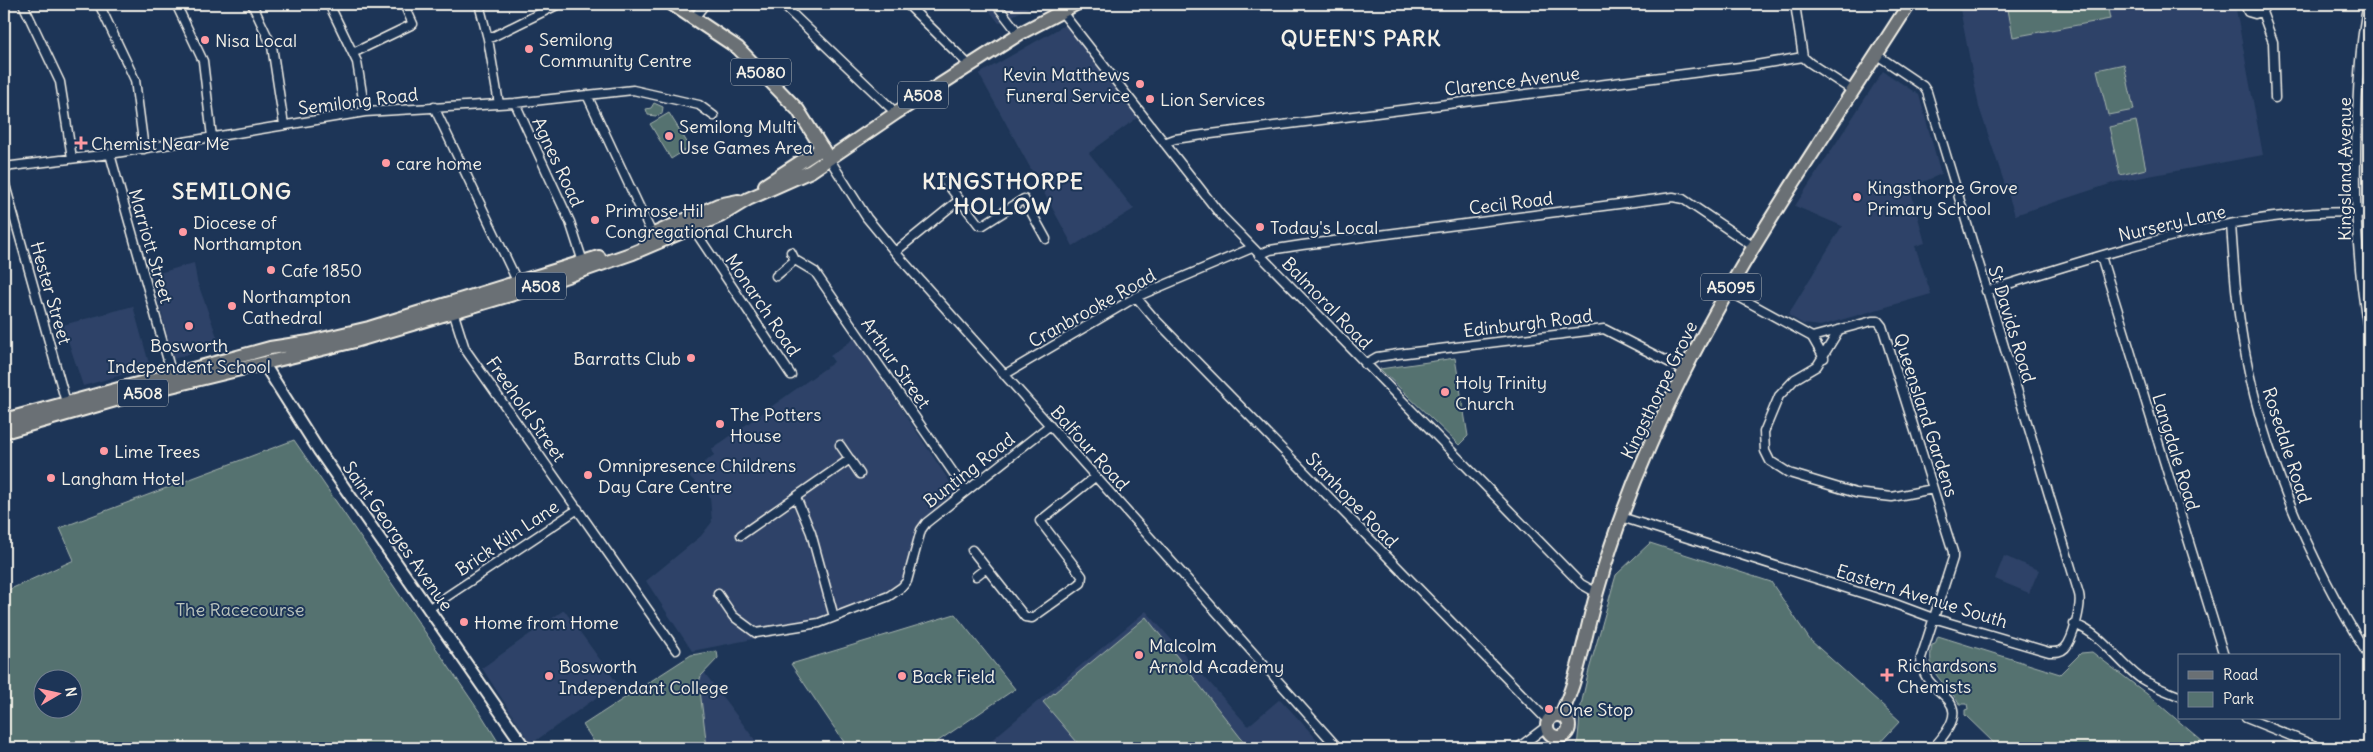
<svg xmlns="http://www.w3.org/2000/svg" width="2373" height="752" font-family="Delius,sans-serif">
	<rect width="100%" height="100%" fill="#1d3557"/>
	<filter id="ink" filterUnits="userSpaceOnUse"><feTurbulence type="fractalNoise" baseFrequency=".02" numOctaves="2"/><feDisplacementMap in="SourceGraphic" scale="10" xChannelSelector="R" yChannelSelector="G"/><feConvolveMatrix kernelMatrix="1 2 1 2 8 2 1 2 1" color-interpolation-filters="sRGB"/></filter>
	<g filter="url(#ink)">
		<!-- built -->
		<path fill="#2e4367" d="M984 4H1035L999 23Z
			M1959 4H2235L2263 155 2116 182 2015 215 1979 107Z
			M1070 22 1141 115 1089 153 1134 209 1073 246 979 74Z
			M1883 71 1919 95 1941 174 1910 188 1925 243 1915 246 1931 294 1820 326 1803 324 1788 315 1842 226 1795 206Z
			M194 263 197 281 220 345 173 359 152 275Z
			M133 306 150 367 83 386 63 325Z
			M855 338 959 496 926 532 908 588 896 597 825 625 692 651 646 581 701 536 712 522 710 497 688 475 714 455 712 449 834 362 830 356Z
			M2004 556 2039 570 2029 593 1995 579Z
			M564 610 617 683 531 744 482 668Z
			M1146 611 1248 726 1280 699 1325 748H982Z
			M691 655 761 748H598L584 725Z"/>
		<!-- green -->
		<path fill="#557270" stroke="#a4b2ac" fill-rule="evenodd" d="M2007 4H2107L2110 19 2013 37Z
			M2124 64 2134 110 2108 115 2097 70Z
			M654 103 663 107 662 114 656 116 648 115 646 109 651 108Z
			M669 113 690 147 671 159 650 124Z
			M2136 121 2146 169 2120 175 2109 127Z
			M1455 358 1468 436 1459 445 1380 369Z
			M294 440 481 714 502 748H4V592L74 560 60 528ZM42 680H72V710H42Z
			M1650 543 1771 582 1810 640 1900 721 1875 748H1577L1581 705 1589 670 1616 575Z
			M955 614 1015 689 928 748H848L791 664Z
			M1146 617 1244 742 1238 748H1082L1043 702Z
			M1938 636 2060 674 2081 653 2092 652 2147 694 2210 748H1992L1995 744 1965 715V710L1968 709 1967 704H1959C1946 680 1925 676 1932 645L1935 644Z
			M717 651 718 658 701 676 699 682 707 748H598L583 725 691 655Z"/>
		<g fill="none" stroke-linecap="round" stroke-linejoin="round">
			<defs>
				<path id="minor" d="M23 4 60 82 72 158
					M99 4 135 80 144 149
					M176 4 203 61 212 137
					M252 4 272 46 284 125
					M329 4 357 62 365 112
					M479 4 488 39 499 104
					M782 4 896 113
					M907 4 969 65
					M996 4 1019 34
					M1795 4 1803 57 1810 63 1853 91
					M2245 4 2248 12 2255 14 2262 12 2266 4
					M2368 4C2360 41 2358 80 2357 118 2354 189 2356 264 2369 334
					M1061 11 1220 214 1581 584 1597 593
					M2262 12 2273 42 2275 98
					M694 18 705 4
					M488 39 559 4
					M353 53 413 24 404 4
					M587 95 653 236
					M515 103 570 222 583 262
					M434 107 518 283
					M1164 143 1175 139 1203 135 1756 65 1803 57
					M110 154 172 375
					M830 160 867 218 895 252 1338 748
					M4 167 110 154 365 112 515 103 633 90 699 105 714 116
					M4 181 67 406
					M945 181 979 225H983L1024 199 1046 239
					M2231 224C2234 269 2237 313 2246 357 2266 465 2312 564 2369 657
					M693 228 791 375
					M895 252 959 200
					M1259 255 1270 250 1302 245 1673 197 1683 199 1754 247
					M2101 256 2224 656
					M795 260 815 272 966 491
					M776 276 795 260 791 252
					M1728 291 1812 337 1872 321H1878L1882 326 1953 552V558L1921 658C1921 701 1985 692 1933 748
					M1986 291C2106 254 2243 206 2369 213
					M1136 297 1153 317 1548 721
					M452 308 465 349 676 650
					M1839 330 1817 366 1795 379 1779 396 1764 432 1765 451 1770 461 1789 473 1856 493 1892 497 1933 489
					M1812 337 1824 358
					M1365 364 1377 357 1398 354 1604 329 1686 371
					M1004 375 1136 297 1252 248
					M840 445 860 474
					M796 497 811 533 834 617
					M1621 517 1890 602 1933 618 2049 652C2055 652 2060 653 2065 648 2073 640 2082 605 2079 594L1927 92 1923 86 1877 55
					M741 535 850 459
					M972 550 1025 617 1032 618 1081 583 1082 576 1040 521 1095 477
					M976 576 985 569
					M718 594 733 616 756 633 819 623 889 596 902 587 907 581 921 530 926 523 1049 426
					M428 609 578 509
					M2074 624C2102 634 2117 661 2140 678 2152 686 2166 691 2179 696
					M2246 718 2321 748
					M1518 748 1547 726"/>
				<path id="tertiary" d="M264 364 319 451 525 748"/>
				<path id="primary" d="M672 4 738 48 798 110 827 156
					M1547 726a11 11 0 1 1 22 0a11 11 0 1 1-22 0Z
					M1561 715C1579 676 1585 634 1597 592 1611 542 1629 493 1650 445 1717 288 1818 147 1909 4"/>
				<path id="trunk" d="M765 185 822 148
					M645 238 718 205 738 201
					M4 420 270 348 309 342 369 328 599 257
					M4 432 126 397 355 341 527 290 633 253 720 216 748 199 811 171 896 113 1019 34 1076 4"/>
			</defs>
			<!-- minor casing -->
			<use href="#minor" stroke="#f4f1e8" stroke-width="11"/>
			<!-- tertiary casing -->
			<use href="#tertiary" stroke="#f4f1e8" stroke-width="14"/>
			<!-- primary casing -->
			<use href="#primary" stroke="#f4f1e8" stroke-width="16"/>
			<!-- trunk casing -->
			<use href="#trunk" stroke="#f4f1e8" stroke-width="16"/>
			<!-- minor -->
			<use href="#minor" stroke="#1d3557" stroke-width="8"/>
			<!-- tertiary -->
			<use href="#tertiary" stroke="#1d3557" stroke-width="10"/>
			<!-- primary -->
			<use href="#primary" stroke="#6a7074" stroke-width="12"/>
			<!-- trunk -->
			<use href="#trunk" stroke="#6a7074" stroke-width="12"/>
		</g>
	</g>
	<!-- markers -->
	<g fill="#ff9aa2" stroke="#1d3557" stroke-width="2">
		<circle cx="205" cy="40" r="5"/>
		<circle cx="529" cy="49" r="5"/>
		<circle cx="1140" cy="84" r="5"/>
		<circle cx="1150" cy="99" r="5"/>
		<circle cx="669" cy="136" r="5"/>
		<path d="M78.5 135.5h5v5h5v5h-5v5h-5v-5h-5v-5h5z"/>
		<circle cx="386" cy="163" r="5"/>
		<circle cx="1857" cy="197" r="5"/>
		<circle cx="595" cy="220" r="5"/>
		<circle cx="1260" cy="227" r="5"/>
		<circle cx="183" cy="232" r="5"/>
		<circle cx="271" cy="270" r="5"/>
		<circle cx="232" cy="306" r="5"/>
		<circle cx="189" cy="326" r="5"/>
		<circle cx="691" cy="358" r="5"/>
		<circle cx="1445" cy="392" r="5"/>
		<circle cx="720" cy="424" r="5"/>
		<circle cx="104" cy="451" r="5"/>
		<circle cx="588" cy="475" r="5"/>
		<circle cx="51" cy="478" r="5"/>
		<circle cx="464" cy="622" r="5"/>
		<circle cx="1139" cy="655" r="5"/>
		<path d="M1884.5 667.5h5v5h5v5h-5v5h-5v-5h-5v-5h5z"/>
		<circle cx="549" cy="676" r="5"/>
		<circle cx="902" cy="676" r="5"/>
		<circle cx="1549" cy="709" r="5"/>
	</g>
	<g text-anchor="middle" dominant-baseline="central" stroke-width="4" stroke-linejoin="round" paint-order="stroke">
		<!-- shield labels -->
		<g fill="#1d3557" stroke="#b4b9bc" stroke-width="1">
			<rect x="731" y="58.5" width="60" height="27" rx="4"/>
			<rect x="898" y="81.5" width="50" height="27" rx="4"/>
			<rect x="516" y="272.5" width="50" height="27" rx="4"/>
			<rect x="1701" y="273.5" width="60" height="27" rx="4"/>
			<rect x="118" y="379.5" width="50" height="27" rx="4"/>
		</g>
		<g font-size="16" font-weight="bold" fill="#f4f1e8">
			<text x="761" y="72">A5080</text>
			<text x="923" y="95">A508</text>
			<text x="541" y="286">A508</text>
			<text x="1731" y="287">A5095</text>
			<text x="143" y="393">A508</text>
		</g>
		<!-- poi labels -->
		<g font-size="18" fill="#f4f1e8" stroke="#1d3557" text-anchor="start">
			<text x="539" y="39">Semilong<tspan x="539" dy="21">Community Centre</tspan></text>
			<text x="215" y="40">Nisa Local</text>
			<text x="1130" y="74" text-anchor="end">Kevin Matthews<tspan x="1130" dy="21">Funeral Service</tspan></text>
			<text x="1160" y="99">Lion Services</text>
			<text x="679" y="126">Semilong Multi<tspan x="679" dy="21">Use Games Area</tspan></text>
			<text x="91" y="143">Chemist Near Me</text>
			<text x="396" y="163">care home</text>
			<text x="1867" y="187">Kingsthorpe Grove<tspan x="1867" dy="21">Primary School</tspan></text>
			<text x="605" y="210">Primrose Hil<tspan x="605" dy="21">Congregational Church</tspan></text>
			<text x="193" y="222">Diocese of<tspan x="193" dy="21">Northampton</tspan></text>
			<text x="1270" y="227">Today's Local</text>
			<text x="281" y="270">Cafe 1850</text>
			<text x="242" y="296">Northampton<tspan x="242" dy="21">Cathedral</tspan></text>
			<text x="189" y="345" text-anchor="middle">Bosworth<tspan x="189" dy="21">Independent School</tspan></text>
			<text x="681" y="358" text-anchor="end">Barratts Club</text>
			<text x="1455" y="382">Holy Trinity<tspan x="1455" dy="21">Church</tspan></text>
			<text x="730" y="414">The Potters<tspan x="730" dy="21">House</tspan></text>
			<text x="114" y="451">Lime Trees</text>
			<text x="598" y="465">Omnipresence Childrens<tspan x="598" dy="21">Day Care Centre</tspan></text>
			<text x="61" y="478">Langham Hotel</text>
			<text x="474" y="622">Home from Home</text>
			<text x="1149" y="645">Malcolm<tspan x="1149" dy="21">Arnold Academy</tspan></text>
			<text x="1897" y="665">Richardsons<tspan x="1897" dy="21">Chemists</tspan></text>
			<text x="559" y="666">Bosworth<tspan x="559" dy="21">Independant College</tspan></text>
			<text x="912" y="676">Back Field</text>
			<text x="1559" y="709">One Stop</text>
		</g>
		<!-- street labels -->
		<g font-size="18" fill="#f4f1e8" stroke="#1d3557">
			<text transform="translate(1512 81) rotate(-7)">Clarence Avenue</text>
			<text transform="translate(358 101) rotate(-7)">Semilong Road</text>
			<text transform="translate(558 162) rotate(65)">Agnes Road</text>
			<text transform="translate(2344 169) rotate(-90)">Kingsland Avenue</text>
			<text transform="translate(1511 203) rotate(-7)">Cecil Road</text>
			<text transform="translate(2172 223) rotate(-13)">Nursery Lane</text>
			<text transform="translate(151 246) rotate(74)">Marriott Street</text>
			<text transform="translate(51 293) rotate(74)">Hester Street</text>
			<text transform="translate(1327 303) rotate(46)">Balmoral Road</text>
			<text transform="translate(763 305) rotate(56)">Monarch Road</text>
			<text transform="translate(1092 308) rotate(-29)">Cranbrooke Road</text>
			<text transform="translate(1528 323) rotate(-7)">Edinburgh Road</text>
			<text transform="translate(2012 324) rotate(73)">St Davids Road</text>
			<text transform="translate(896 363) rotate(55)">Arthur Street</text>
			<text transform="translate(1659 390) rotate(-64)">Kingsthorpe Grove</text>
			<text transform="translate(526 409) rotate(55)">Freehold Street</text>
			<text transform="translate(1926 415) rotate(72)">Queensland Gardens</text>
			<text transform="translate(2287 445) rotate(72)">Rosedale Road</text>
			<text transform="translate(1090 448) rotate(48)">Balfour Road</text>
			<text transform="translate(2176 452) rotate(73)">Langdale Road</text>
			<text transform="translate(969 470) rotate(-38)">Bunting Road</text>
			<text transform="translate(1352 500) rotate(46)">Stanhope Road</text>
			<text transform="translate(398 536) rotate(55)">Saint Georges Avenue</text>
			<text transform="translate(507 538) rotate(-34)">Brick Kiln Lane</text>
			<text transform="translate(1922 596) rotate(17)">Eastern Avenue South</text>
		</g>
		<!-- park labels -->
		<g font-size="18" fill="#bcc5be" stroke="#1d3557">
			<text x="240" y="609">The Racecourse</text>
		</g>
		<!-- district labels -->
		<g font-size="22" font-weight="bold" letter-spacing="1" fill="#f4f1e8" stroke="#1d3557">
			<text x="1361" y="38">QUEEN'S PARK</text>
			<text x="1003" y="181">KINGSTHORPE<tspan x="1003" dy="25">HOLLOW</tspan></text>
			<text x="232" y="191">SEMILONG</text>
		</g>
	</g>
	<!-- margin -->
	<rect width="2373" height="752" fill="none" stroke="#1d3557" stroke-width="20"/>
	<rect x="10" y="10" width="2353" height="732" fill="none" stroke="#f4f1e8" stroke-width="2" filter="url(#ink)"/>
	<!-- legend -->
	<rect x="2178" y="654" width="162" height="65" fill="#1d3557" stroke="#738091"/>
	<rect x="2188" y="671" width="25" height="8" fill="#6a7074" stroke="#738091"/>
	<text x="2223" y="680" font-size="15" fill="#f4f1e8">Road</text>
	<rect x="2188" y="692" width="25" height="15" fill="#557270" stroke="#738091"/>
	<text x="2223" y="704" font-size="15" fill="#f4f1e8">Park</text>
	<!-- north arrow -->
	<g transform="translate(58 694) rotate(81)"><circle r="24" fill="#1d3557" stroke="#738091"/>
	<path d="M0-4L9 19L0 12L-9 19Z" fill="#ff9aa2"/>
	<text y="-8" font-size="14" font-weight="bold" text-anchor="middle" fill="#f4f1e8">N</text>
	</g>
</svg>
